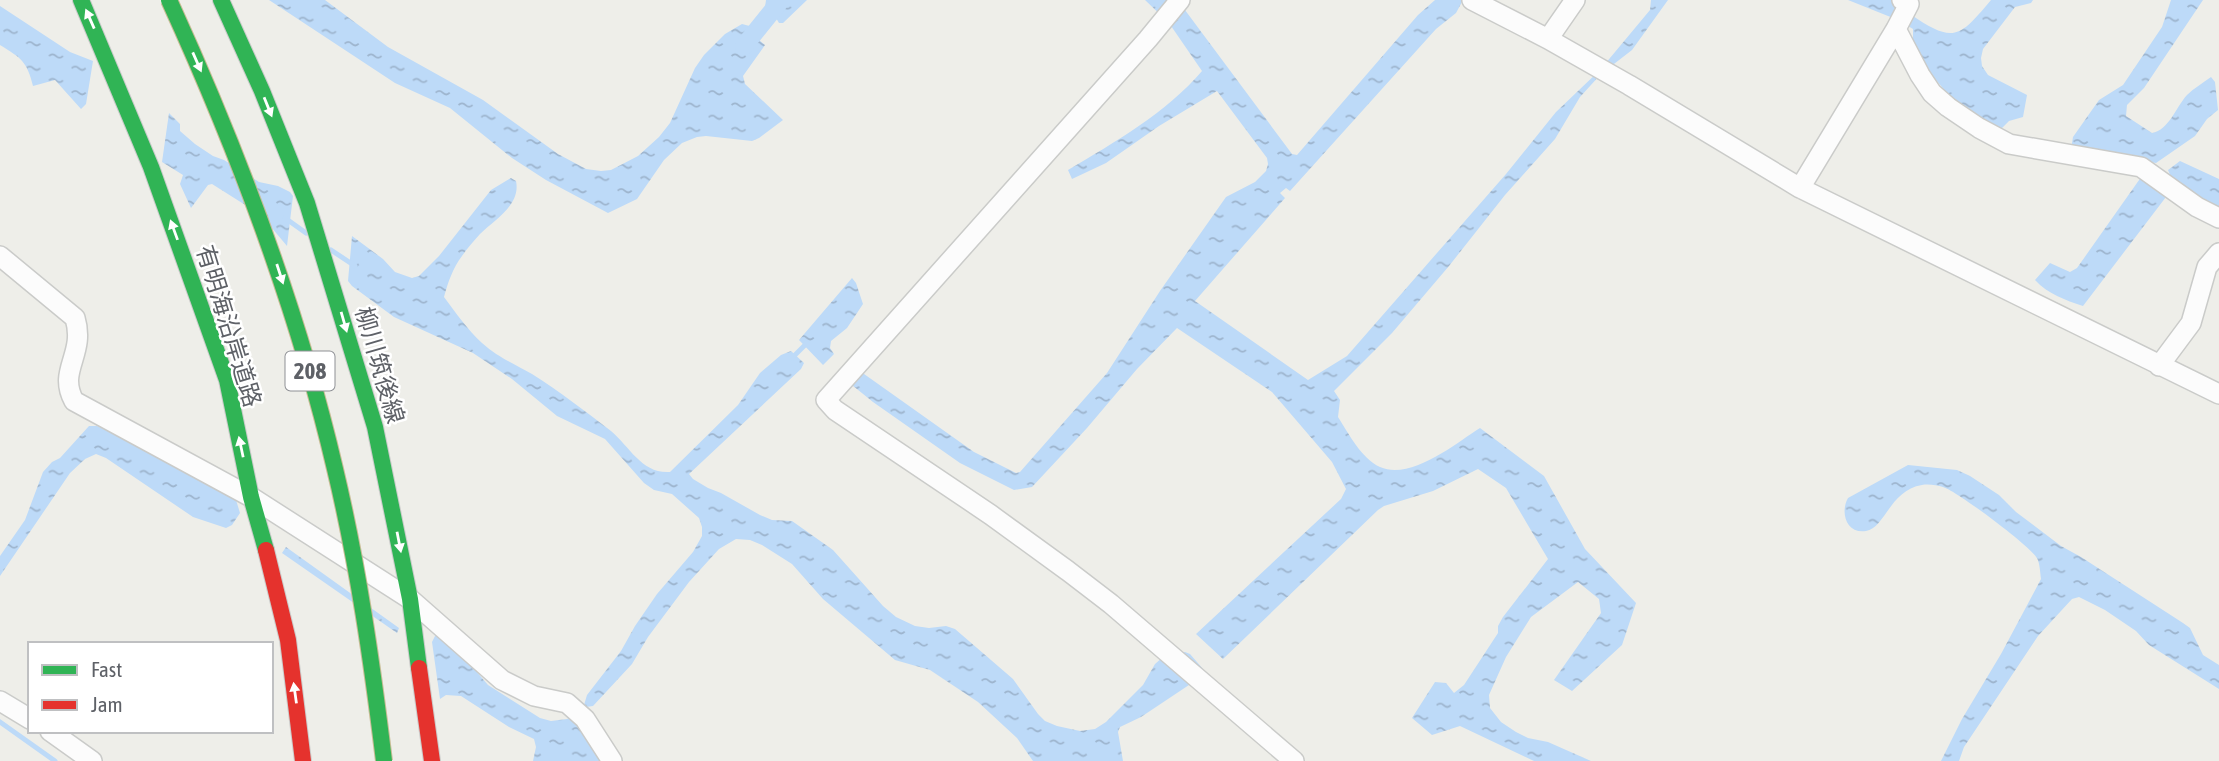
<svg xmlns="http://www.w3.org/2000/svg" width="2219" height="761" font-family="'Asap Condensed','Noto Sans JP',sans-serif">
	<defs>
		<pattern id="water-ripples" width="26" height="14" patternUnits="userSpaceOnUse" patternTransform="scale(1.75)"><rect width="26" height="14" fill="#bddaf8"/><path d="M2 4q2-2 4 0t4 0M15 11q2-2 4 0t4 0" fill="none" stroke="#9db4cd"/></pattern>
	</defs>
	<rect width="100%" height="100%" fill="#eeeee9"/>
	<!-- water -->
	<path fill="url(#water-ripples)" d="M269 0H325L388 47 483 100 558 154 586 169 601 171 611 170 638 156 659 137 670 123 695 68 704 55 725 34 742 24 761 29 759 40 765 45 743 76 745 84 783 120 759 138 752 141 706 136 697 137 682 143 664 160 637 199 608 213 546 180 512 158 450 108 395 83Z
		M766 0H807L783 23H779L773 13 765 7Z
		M1145 0H1176L1182 6 1292 154 1297 155 1418 15 1435 0H1463L1456 13 1436 29 1290 191 1286 188 1280 193 1285 198 1195 301 1308 380 1347 356 1506 174 1556 112 1600 70 1650 10 1651 0H1668L1632 50 1601 74 1580 97 1555 139 1505 195 1449 266 1392 333 1334 391 1340 400 1338 417C1349 434 1361 458 1380 467 1411 481 1456 443 1480 428L1544 476 1585 549 1636 603 1622 645 1572 691 1554 680 1601 613 1599 599 1578 582 1531 617 1506 657 1489 695 1490 708 1501 722 1516 732 1528 738 1548 742 1591 761H1534L1460 726 1432 735 1412 718 1435 682 1446 683 1454 693 1464 685 1498 633V626L1503 617 1548 559 1506 488 1478 469 1433 491 1384 506 1378 510 1223 659 1196 634 1341 499 1346 489 1332 462 1272 392 1177 328 1137 369 1087 428 1032 487 1014 490 960 463 873 402 847 381 857 369 974 452 1016 473 1020 472 1107 373 1160 291 1226 197 1255 182 1266 171 1268 164 1267 158 1217 91 1159 126 1106 163 1072 179 1068 170C1115 142 1166 113 1202 71L1169 23Z
		M1848 0C1857 0 1886 0 1893 0 1898 2 1905 10 1910 14 1954 44 1959 38 1991 0H2033L2031 3 2015 7 1983 49 1981 58 1982 66 1988 75 2027 95 2023 117 2009 121 1999 131 1958 106 1913 53V29L1898 20Z
		M2171 0H2203L2144 88 2127 105 2126 116 2152 133C2169 130 2176 107 2187 95 2194 88 2203 83 2211 77L2215 82 2218 110 2207 119 2195 136 2156 163 2071 149 2073 137 2099 100 2123 85 2162 27Z
		M0 6 70 52 93 61 86 104 81 109 55 80 33 86C27 61 21 58 0 45Z
		M169 113 180 124V131L195 144 213 156 224 160 259 182 278 186 290 192 293 196 287 246 261 215 212 184 208 185 191 208 180 184 183 175 162 162Z
		M2180 161 2219 179V214L2173 182 2168 170Z
		M2144 173 2169 193 2083 306C2065 300 2048 294 2035 280L2050 263 2070 272 2077 268Z
		M511 178 516 181C521 205 495 219 480 234 474 241 467 248 462 256 453 268 448 282 444 297 456 313 467 329 482 343 499 358 513 363 532 374 559 391 585 411 611 431 630 447 642 474 670 472L738 405 760 373 781 355 791 351 804 363 801 369 689 474 693 479 708 488 721 493 760 515 772 520 792 521 833 550 883 606 896 617 915 626 929 628 946 626 955 629 1013 679 1038 714 1045 721 1057 726 1080 731 1095 729 1106 722 1143 685 1155 664 1163 657 1185 652 1190 654 1203 669 1189 685 1141 717 1120 727 1118 732 1123 761H1033L1017 738 978 702 930 670 895 660 823 599 792 564 762 545 750 540 736 539 719 549 689 582 648 637 632 664 593 706 586 707 584 705 587 695 621 651 635 626 657 594 693 552 702 536V527L699 518 672 494 654 490 644 483 605 439 557 416 512 379 473 353 394 317 352 286 348 281 352 236 383 259 395 272 412 278 419 276 439 256 491 190Z
		M852 278 856 283 863 304 847 328 831 341 830 348 834 354 823 365 799 340Z
		M89 426H97L233 490 240 513 232 525 226 528 193 517 106 458 96 454 85 459 70 473 0 576V556L25 520 43 472 52 462 60 458Z
		M1908 465 1957 470 1970 476 1999 495 2016 512 2061 546 2081 557 2183 623 2190 628 2203 655 2219 665V689L2149 645 2136 631 2105 610 2079 597 2072 599 2038 636 1964 747 1959 761H1941L1962 719 2001 654 2041 579C2040 572 2040 564 2037 558 2030 546 1957 491 1943 487 1937 485 1928 484 1922 485 1890 490 1885 528 1866 531 1846 534 1840 512 1848 498Z
		M286 547 399 628 397 633 282 553Z
		M439 628 450 646 476 671 488 685 540 718 551 721 567 719 574 716 605 761H533L536 747 534 739 509 727 461 696 446 695 440 699 432 642Z"/>
	<g fill="none" stroke-linecap="round" stroke-linejoin="round">
		<!-- stream -->
		<path stroke="#bddaf8" stroke-width="5" d="M285 218 306 233
			M331 250 355 266
			M792 358 807 343
			M0 722 55 761"/>
		<!-- canal -->
		<path stroke="#bddaf8" stroke-width="18" d="M744 46 781 0"/>
		<defs>
			<path id="street" d="M1180 0 1148 39 826 400 835 410 991 515 1068 571 1111 604 1294 761
				M1472 0 1548 39 1629 85 1800 188 2219 394
				M1896 29 1920 75 1932 93 1948 107 1979 128 2009 144 2141 167 2197 207 2219 218
				M1548 39 1575 0
				M1800 188 1896 29 1909 4 1902 0
				M0 256 75 318C86 355 57 370 74 401L251 497 410 599 502 680 534 696 567 703 585 719 612 761
				M2159 366 2191 323 2207 267 2219 253
				M0 701 30 719
				M50 731 92 761"/>
			<path id="fast" d="M81 0 151 167 227 380 251 497 266 550
				M221 0 262 91 307 203 375 427 410 599 419 668"/>
			<path id="jam" d="M266 550 288 640 303 761
				M419 668 432 761"/>
		</defs>
		<!-- street casing -->
		<use href="#street" stroke="#cacbc9" stroke-width="22"/>
		<!-- fast casing -->
		<use href="#fast" stroke="#cbcbca" stroke-width="18"/>
		<!-- jam casing -->
		<use href="#jam" stroke="#cbcbca" stroke-width="18"/>
		<!-- street -->
		<use href="#street" stroke="#fcfcfc" stroke-width="19"/>
		<!-- fast -->
		<use href="#fast" stroke="#30b455" stroke-width="16"/>
		<!-- jam -->
		<use href="#jam" stroke="#e5322d" stroke-width="16"/>
		<defs>
			<path id="fast-bridge" d="M169 0C238 151 297 306 335 469 358 565 372 663 384 761"/>
		</defs>
		<!-- fast-bridge casing -->
		<use href="#fast-bridge" stroke="#c7bc95" stroke-width="18" stroke-linecap="butt"/>
		<!-- fast-bridge -->
		<use href="#fast-bridge" stroke="#30b455" stroke-width="16"/>
	</g>
	<!-- one-way arrows -->
	<defs><path id="oneway-solid" d="M-6-.8H1V-3.2L6.5 0L1 3.2V.8H-6Z" transform="scale(1.75)"/></defs>
	<g fill="#fff">
		<use href="#oneway-solid" transform="translate(90 19) rotate(-114)"/>
		<use href="#oneway-solid" transform="translate(197 62) rotate(66)"/>
		<use href="#oneway-solid" transform="translate(268 107) rotate(68)"/>
		<use href="#oneway-solid" transform="translate(174 230) rotate(-110)"/>
		<use href="#oneway-solid" transform="translate(280 274) rotate(72)"/>
		<use href="#oneway-solid" transform="translate(344 322) rotate(74)"/>
		<use href="#oneway-solid" transform="translate(241 447) rotate(-102)"/>
		<use href="#oneway-solid" transform="translate(399 542) rotate(79)"/>
		<use href="#oneway-solid" transform="translate(295 693) rotate(-98)"/>
	</g>
	<g text-anchor="middle" dominant-baseline="central" stroke-width="5" stroke-linejoin="round" paint-order="stroke">
		<!-- shield labels -->
		<rect fill="#fff" stroke="#8e9095" stroke-width="2" x="285.5" y="351.5" width="49" height="39" rx="5"/>
		<g font-size="23" font-weight="bold" fill="#5e6167">
			<text x="310" y="371">208</text>
		</g>
		<!-- street labels -->
		<g font-size="24" fill="#5e6167" stroke="#fff">
			<text transform="translate(229 326) rotate(73)">有明海沿岸道路</text>
			<text transform="translate(380 365) rotate(74)">柳川筑後線</text>
		</g>
	</g>
	<!-- legend -->
	<rect x="28" y="642" width="245" height="91" fill="#ffffff" stroke="#bfc0c2" stroke-width="2"/>
	<rect x="42" y="665" width="35" height="10" fill="#30b455" stroke="#bfc0c2" stroke-width="2"/>
	<text x="91" y="677" font-size="21" fill="#5e6167">Fast</text>
	<rect x="42" y="700" width="35" height="10" fill="#e5322d" stroke="#bfc0c2" stroke-width="2"/>
	<text x="91" y="712" font-size="21" fill="#5e6167">Jam</text>
</svg>
